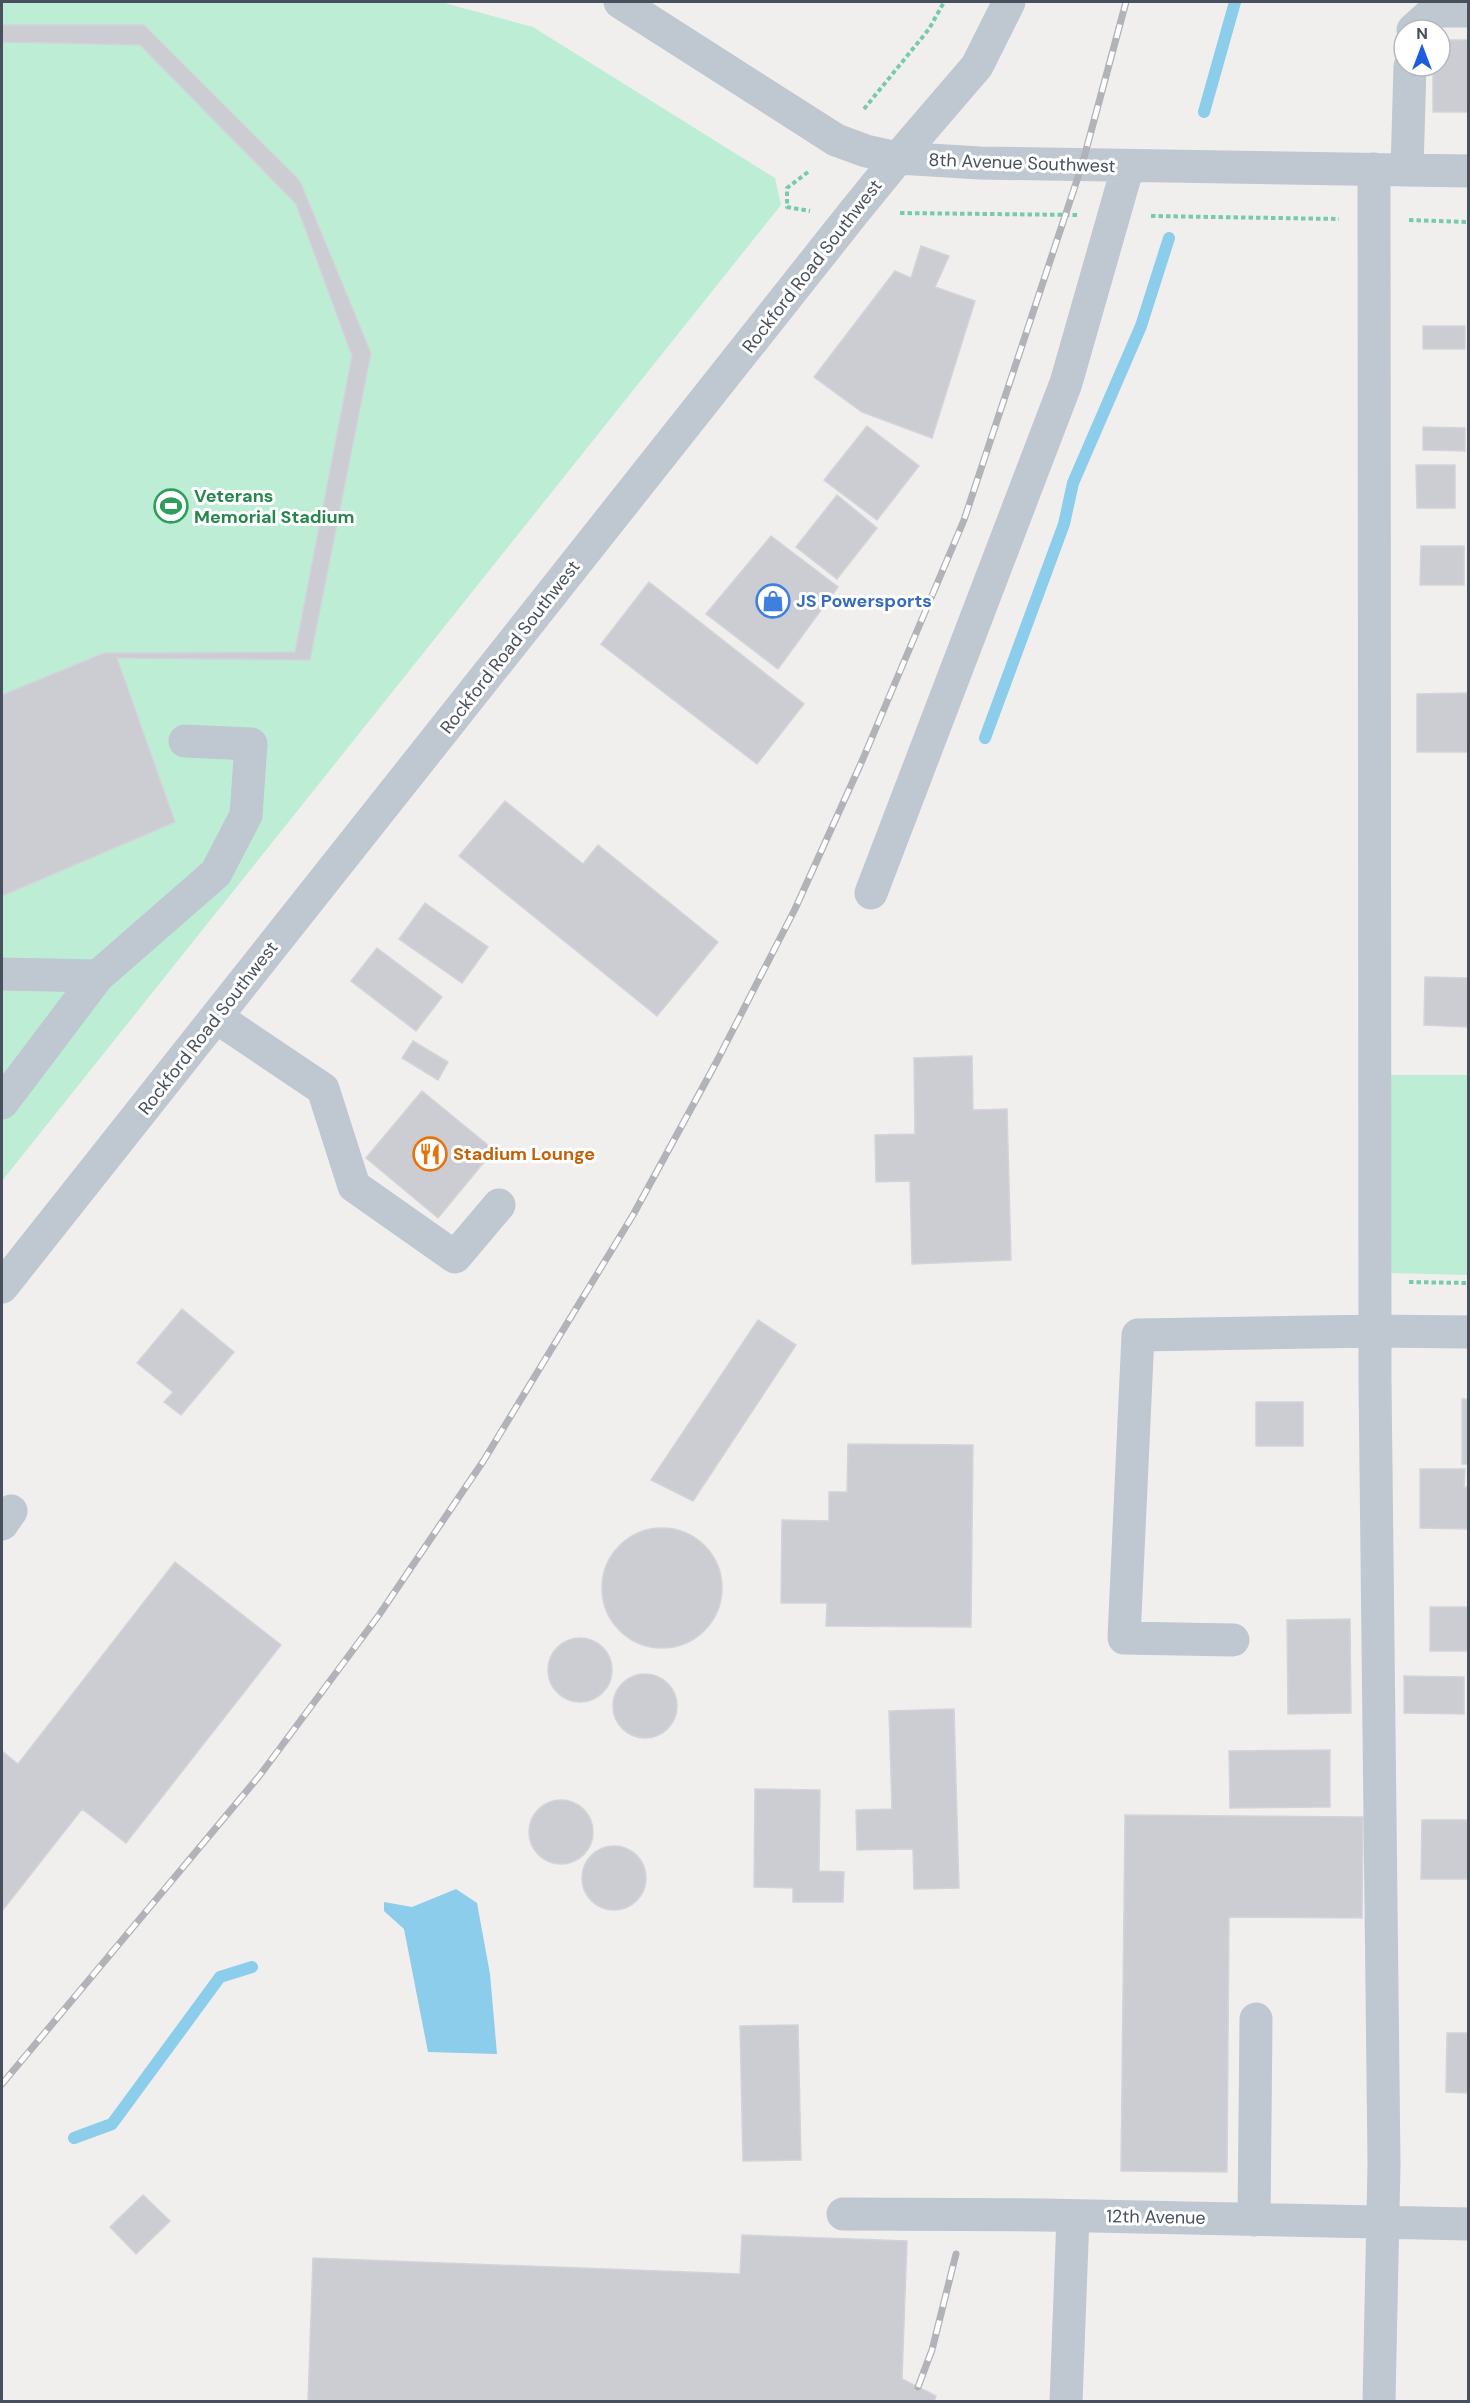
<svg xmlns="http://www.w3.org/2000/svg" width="1470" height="2403" font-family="'DM Sans',sans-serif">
	<rect width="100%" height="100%" fill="#f1efee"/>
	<!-- green -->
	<path fill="#bdeed5" d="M2 2H441L533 27 775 178 781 205 2 1181Z
		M1388 1075H1468V1275L1389 1273Z"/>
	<!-- water -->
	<path fill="#8bcdeb" d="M456 1889 477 1903 490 1974 497 2054 428 2052 404 1929 384 1911V1902L412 1907Z"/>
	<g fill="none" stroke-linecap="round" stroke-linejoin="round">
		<!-- stream -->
		<path stroke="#8bcdeb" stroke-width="12" d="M1204 112 1235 2
			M985 738 1064 524 1073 483 1141 326 1169 238
			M74 2138 112 2124 220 1977 252 1967"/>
	</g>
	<!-- building -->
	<path fill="#cbcdd3" stroke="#d3d4da" stroke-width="1.5" d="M2 25H144L300 181 371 353 310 660 117 658 175 822 2 896V695L104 653 295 652 352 356 296 204 140 45 2 42Z
		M1440 40H1468V112H1433V66H1440Z
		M921 246 949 256 935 287 975 301 932 438 862 412 814 377 895 271 911 278Z
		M1423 326H1465V349H1423Z
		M867 426 919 466 877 520 824 480Z
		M1423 427 1465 428V451L1423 450Z
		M1416 465H1455V508H1417Z
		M837 495 877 528 837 579 796 547Z
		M771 536 838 587 778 669 706 614Z
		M1421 546H1464V585H1420Z
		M649 582 804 704 757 764 601 644Z
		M1468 693V752H1417V694Z
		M505 801 583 864 598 845 718 942 657 1016 459 856Z
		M425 903 488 947 462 983 399 939Z
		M377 948 442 997 416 1031 351 981Z
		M1425 977 1468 978V1027L1424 1025Z
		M413 1041 448 1062 438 1080 402 1058Z
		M972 1056 973 1110 1007 1109 1011 1260 912 1264 910 1181 876 1182 875 1135 915 1134 914 1058Z
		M422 1091 494 1150 438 1218 366 1158Z
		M182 1309 234 1352 181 1415 164 1402 173 1392 137 1363Z
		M758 1320 796 1345 693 1501 651 1480Z
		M1462 1399H1468V1464H1462Z
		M1256 1402H1303V1446H1256Z
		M848 1444 973 1445 971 1627 826 1626 827 1603H781L782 1520 829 1521V1492H847Z
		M1420 1469H1465L1464 1487H1468V1529L1420 1528Z
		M602 1588a60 60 0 1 1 120 0a60 60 0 1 1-120 0Z
		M175 1562 281 1645 126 1843 82 1809 2 1911V1751L18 1764Z
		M1430 1607H1468V1651H1430Z
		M1350 1619 1351 1713 1288 1714 1287 1620Z
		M548 1670a32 32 0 1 1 64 0a32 32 0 1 1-64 0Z
		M613 1706a32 32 0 1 1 64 0a32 32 0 1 1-64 0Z
		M1404 1676 1464 1677V1714L1404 1713Z
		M954 1709 959 1888 914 1889 913 1849 857 1850 856 1810 892 1809 889 1711Z
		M1330 1750V1807L1230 1808 1229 1751Z
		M755 1789 820 1790 819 1871 844 1872 843 1902H793V1888L754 1887Z
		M529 1832a32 32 0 1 1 64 0a32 32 0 1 1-64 0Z
		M1125 1815 1363 1817 1362 1918 1229 1917 1227 2172 1121 2171Z
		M1422 1820H1468V1879H1421Z
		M582 1878a32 32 0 1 1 64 0a32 32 0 1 1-64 0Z
		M798 2025 801 2160 743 2161 740 2026Z
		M1447 2033H1468V2093L1446 2092Z
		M143 2195 170 2221 136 2254 110 2227Z
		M742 2235 907 2241 902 2379 936 2396 934 2402H308L313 2258 740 2274Z"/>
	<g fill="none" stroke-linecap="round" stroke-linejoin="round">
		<!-- path -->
		<path stroke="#76ccaa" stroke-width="4" stroke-dasharray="4.5 3" stroke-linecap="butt" d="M864 109 929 29 944 2
			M808 172 787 188V207L810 211
			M900 213 1078 215
			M1151 216 1339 219
			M1409 220 1468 222
			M1409 1282 1468 1283"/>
		<!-- minor -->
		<path stroke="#bfc7d0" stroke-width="33" d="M620 2 836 140 866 151 898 158 980 163 1468 171
			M1413 30 1434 11H1468
			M1374 169 1375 1381 1384 2164 1379 2402
			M1407 170 1410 66
			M871 893 1066 383 1128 166
			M2 974 98 976 2 1103
			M98 976 216 873 246 815 251 744 185 741
			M216 1017 323 1089 354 1186 455 1257 499 1205
			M2 1287 854 212 898 158 977 66 1009 2
			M2 1524 11 1511
			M1233 1640 1124 1638 1138 1335 1375 1331 1468 1332
			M843 2214 1044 2215 1468 2224
			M1254 2220 1256 2019
			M1066 2402 1073 2216"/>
		<defs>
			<path id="rail" d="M2 2084 260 1775 379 1615 484 1460 633 1215 717 1061 795 909 862 761 964 520 1082 165 1126 2
				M918 2387 932 2350 956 2254"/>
		</defs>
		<!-- rail casing -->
		<use href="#rail" stroke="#b1b3b9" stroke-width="7"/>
		<!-- rail -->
		<use href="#rail" stroke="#fff" stroke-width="4.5" stroke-dasharray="14" stroke-linecap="butt"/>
	</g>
	<!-- icons -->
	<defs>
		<symbol id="stadium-ring" viewBox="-11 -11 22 22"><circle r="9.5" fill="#fff" stroke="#2e9e5b" stroke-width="1.5"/><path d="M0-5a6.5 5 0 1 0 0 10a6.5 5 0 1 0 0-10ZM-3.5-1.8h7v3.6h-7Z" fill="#2e9e5b"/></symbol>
		<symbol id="shop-ring" viewBox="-11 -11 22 22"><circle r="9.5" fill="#fff" stroke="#3f7fe0" stroke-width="1.5"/><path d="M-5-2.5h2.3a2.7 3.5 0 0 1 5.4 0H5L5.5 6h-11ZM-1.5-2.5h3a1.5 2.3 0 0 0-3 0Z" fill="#3f7fe0"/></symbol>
		<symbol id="restaurant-ring" viewBox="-11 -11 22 22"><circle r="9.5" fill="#fff" stroke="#e8710a" stroke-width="1.5"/><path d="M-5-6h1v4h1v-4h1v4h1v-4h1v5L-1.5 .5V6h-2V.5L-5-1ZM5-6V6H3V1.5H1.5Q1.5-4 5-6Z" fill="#e8710a"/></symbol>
	</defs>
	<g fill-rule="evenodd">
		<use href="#stadium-ring" x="152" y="487" width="38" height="38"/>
		<use href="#shop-ring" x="754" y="582" width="38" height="38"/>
		<use href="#restaurant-ring" x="411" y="1135" width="38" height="38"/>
	</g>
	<g text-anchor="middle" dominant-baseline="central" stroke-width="6" stroke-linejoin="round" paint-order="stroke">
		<!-- street labels -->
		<g font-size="18" fill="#47505c" stroke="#fff">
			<text transform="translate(1022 163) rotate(2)">8th Avenue Southwest</text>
			<text transform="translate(812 266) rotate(-52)">Rockford Road Southwest</text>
			<text transform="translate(510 647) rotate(-52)">Rockford Road Southwest</text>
			<text transform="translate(208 1028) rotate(-52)">Rockford Road Southwest</text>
			<text transform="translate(1156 2217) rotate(1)">12th Avenue</text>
		</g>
		<!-- leisure labels -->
		<g font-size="18" font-weight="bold" fill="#27864d" stroke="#fff" text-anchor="start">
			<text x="194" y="496">Veterans<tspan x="194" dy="21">Memorial Stadium</tspan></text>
		</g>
		<!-- shop labels -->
		<g font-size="18" font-weight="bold" fill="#366cbe" stroke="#fff" text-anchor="start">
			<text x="796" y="601">JS Powersports</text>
		</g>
		<!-- food labels -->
		<g font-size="18" font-weight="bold" fill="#c56008" stroke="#fff" text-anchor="start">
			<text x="453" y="1154">Stadium Lounge</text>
		</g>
	</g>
	<!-- border -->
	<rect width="1470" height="2403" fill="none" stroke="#47505c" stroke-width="6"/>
	<!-- north arrow -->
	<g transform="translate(1422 48)"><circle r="28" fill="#ffffff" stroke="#b5b9be" stroke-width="1.5"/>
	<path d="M0-4.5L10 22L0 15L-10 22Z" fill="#1c5dde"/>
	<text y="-9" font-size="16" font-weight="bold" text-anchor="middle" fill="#47505c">N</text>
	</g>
</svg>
